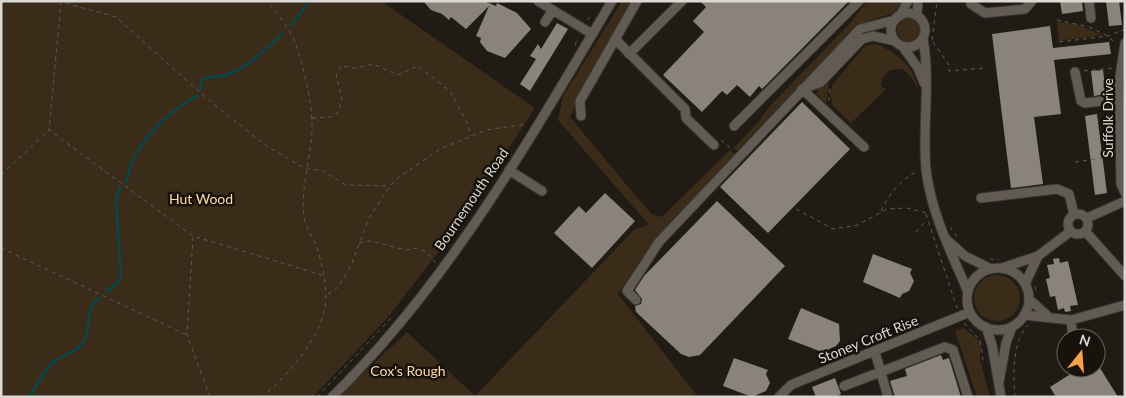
<svg xmlns="http://www.w3.org/2000/svg" width="1126" height="398" font-family="Lato,sans-serif">
	<rect width="100%" height="100%" fill="#201b15"/>
	<!-- green -->
	<path fill="#3a2c19" d="M1 1H385L384 3 535 108 460 224 389 316 313 397H1Z
		M622 1H635L587 81 570 117 635 195 652 214 662 217 730 150 735 154 662 232 618 294 698 397H338L407 332 475 396 635 229 649 225 558 120 563 96Z
		M867 1H903L894 13 868 21 853 32 737 151 734 148 760 120 769 107 851 22Z
		M897 30a12 12 0 1 1 24 0a12 12 0 1 1-24 0Z
		M1057 22 1076 24 1103 35 1059 41Z
		M876 44C898 53 914 66 918 89L911 77 903 69 890 70 882 78 881 86 886 89 851 123 833 106 830 93 833 84 865 46Z
		M829 80 827 101 825 103 817 95 818 88Z
		M974 298a23 23 0 1 1 46 0a23 23 0 1 1-46 0Z
		M964 328 981 342 980 360 990 397H977L955 331Z"/>
	<g fill="none" stroke-linecap="round" stroke-linejoin="round">
		<!-- stream -->
		<path stroke="#06464f" stroke-width="2.5" d="M291 25 310 1
			M200 90 202 80C210 75 220 77 229 74 249 66 267 48 282 34
			M126 182C129 176 128 170 131 164 147 131 167 113 198 95
			M106 292 117 283 121 276 116 200 120 187
			M30 397C36 386 43 372 52 363 61 355 78 352 84 341 93 326 82 312 99 298"/>
	</g>
	<!-- building -->
	<path fill="#89837b" d="M423 1H484L496 6 497 3 517 13 531 29 505 58 487 51 480 42 481 38 476 36 489 6 466 29 451 17 449 20 442 14 431 10Z
		M700 1H849L762 89 759 86 750 97 737 85 727 95 722 91 702 112 663 75 704 32 693 21 706 7Z
		M1060 1H1082L1083 11 1062 14Z
		M1106 1H1119L1122 25 1109 26Z
		M557 23 568 29 530 91 520 84 536 59 530 56 538 44 541 49Z
		M1050 26 1053 48 1109 42 1111 54 1054 60 1061 114 1034 117 1043 184 1011 188 992 34Z
		M1103 70 1106 94 1094 96 1091 71Z
		M802 102 850 149 768 233 720 187Z
		M1097 114 1107 193 1095 195 1085 116Z
		M605 193 635 221 592 268 554 233 579 206 586 213Z
		M717 201 785 266 700 355 689 357 681 354 636 312 635 306 641 304 642 299 635 290 644 276Z
		M873 254 912 269 910 273 914 281 909 291 902 294 900 298 863 282Z
		M1059 258 1060 263 1068 261 1078 305 1070 306 1071 311 1065 312 1064 308 1058 310 1055 296 1050 297 1046 279 1050 278 1047 265 1054 264 1053 259Z
		M801 308 839 324 840 341 836 346 829 349 827 354 788 339Z
		M941 355 943 360 949 358 961 397H895L890 381 907 376 905 369Z
		M734 358 768 370 766 374 770 383 766 391 752 397 723 386Z
		M1080 368H1100L1118 397H1056L1050 387Z
		M835 378 841 394 835 397H816L812 387Z"/>
	<g fill="none" stroke-linecap="round" stroke-linejoin="round">
		<defs>
			<path id="minor" d="M538 1 592 34
				M1089 1 1091 18
				M971 4 985 13 1025 9 1032 1
				M891 30a17 17 0 1 1 34 0a17 17 0 1 1-34 0Z
				M900 16 908 1
				M917 16 918 1
				M545 22 553 10
				M615 39 685 109 686 118 714 145
				M923 39C931 82 922 126 926 169 931 213 951 252 968 292
				M1125 43 1119 83 1121 184 1125 193
				M903 47 918 68 924 83
				M629 54 682 1
				M1075 72 1081 101 1085 103 1119 99
				M805 88 821 82 862 39 873 36 895 41
				M802 89 864 147
				M581 116 580 101 637 1
				M734 126 859 1
				M509 170 542 191
				M981 198 1057 189 1069 194 1074 214
				M1068 224a10 10 0 1 1 20 0a10 10 0 1 1-20 0Z
				M1087 218 1125 201
				M1085 231 1125 276
				M946 239 965 256 991 269
				M1002 268 1038 256 1071 231
				M967 299a31 31 0 1 1 62 0a31 31 0 1 1-62 0Z
				M1025 284 1038 256
				M1029 299 1049 317
				M636 300 627 291 659 242 860 29 895 20
				M1024 315 1071 320 1125 305
				M1071 320 1073 338
				M986 327 992 345 1001 397
				M875 352 888 397
				M999 382 1006 343 1012 327
				M844 386 945 347 953 350 968 397
				M332 397C448 284 530 139 612 1
				M779 397 791 385 798 382 970 312"/>
		</defs>
		<!-- minor casing -->
		<use href="#minor" stroke="#383431" stroke-width="11"/>
		<!-- path -->
		<path stroke="#5f5b55" stroke-width="1" stroke-dasharray="4 4" stroke-linecap="butt" d="M58 1 116 17 204 96 265 145 306 169 321 170 346 185 390 186
			M60 1 61 3 49 130 193 236 322 275
			M587 20 593 14
			M1057 20 1085 26
			M1089 27 1108 36 1115 43
			M932 40 937 1
			M933 42 949 65V71L985 68
			M1059 42 1108 36 1125 29
			M575 45 578 37
			M1084 71 1113 68
			M829 101 830 86
			M312 118 330 117 337 114 342 100 336 74 341 66 356 68 373 64 398 75 418 66 450 91 467 122 471 136
			M721 140 733 150
			M1075 162 1111 157
			M1 175 49 130
			M796 209 833 229 858 225 887 209 907 208 927 213
			M881 211C890 193 900 180 918 171
			M926 214 957 308
			M950 227 958 238
			M916 232 927 220
			M193 237 187 335 210 397
			M359 243 370 241 406 250 417 248 426 252 435 262
			M1 248 187 335
			M990 259 999 260
			M1035 286 1037 294
			M328 294 337 288 350 268 369 218 390 186 398 178 440 149 486 130 527 124
			M964 323 980 340 983 360 987 361
			M262 397C287 376 315 345 324 312 329 292 323 265 316 245 313 236 305 227 304 217 300 185 313 154 312 123 312 102 303 65 296 45 291 30 277 12 266 1
			M317 397 392 317
			M1015 397C1013 374 1012 343 1028 325"/>
		<!-- minor -->
		<use href="#minor" stroke="#615b53" stroke-width="9"/>
	</g>
	<g text-anchor="middle" dominant-baseline="central" stroke-width="5" stroke-linejoin="round" paint-order="stroke">
		<!-- street labels -->
		<g font-size="14" fill="#dcd9d5" stroke="#17120c">
			<text transform="translate(1107 118) rotate(-90)">Suffolk Drive</text>
			<text transform="translate(471 199) rotate(-56)">Bournemouth Road</text>
			<text transform="translate(868 339) rotate(-22)">Stoney Croft Rise</text>
		</g>
		<!-- park labels -->
		<g font-size="14" fill="#fedaac" stroke="#17120c">
			<text x="201" y="198">Hut Wood</text>
			<text x="408" y="370">Cox's Rough</text>
		</g>
	</g>
	<!-- border -->
	<rect width="1126" height="398" fill="none" stroke="#dcd9d5" stroke-width="5"/>
	<!-- north arrow -->
	<g transform="translate(1081 353) rotate(17)"><circle r="24" fill="#17120c" stroke="#66625c"/>
	<path d="M0-4L9 19L0 12L-9 19Z" fill="#f8a14a"/>
	<text y="-8" font-size="14" font-weight="bold" text-anchor="middle" fill="#dcd9d5">N</text>
	</g>
</svg>
